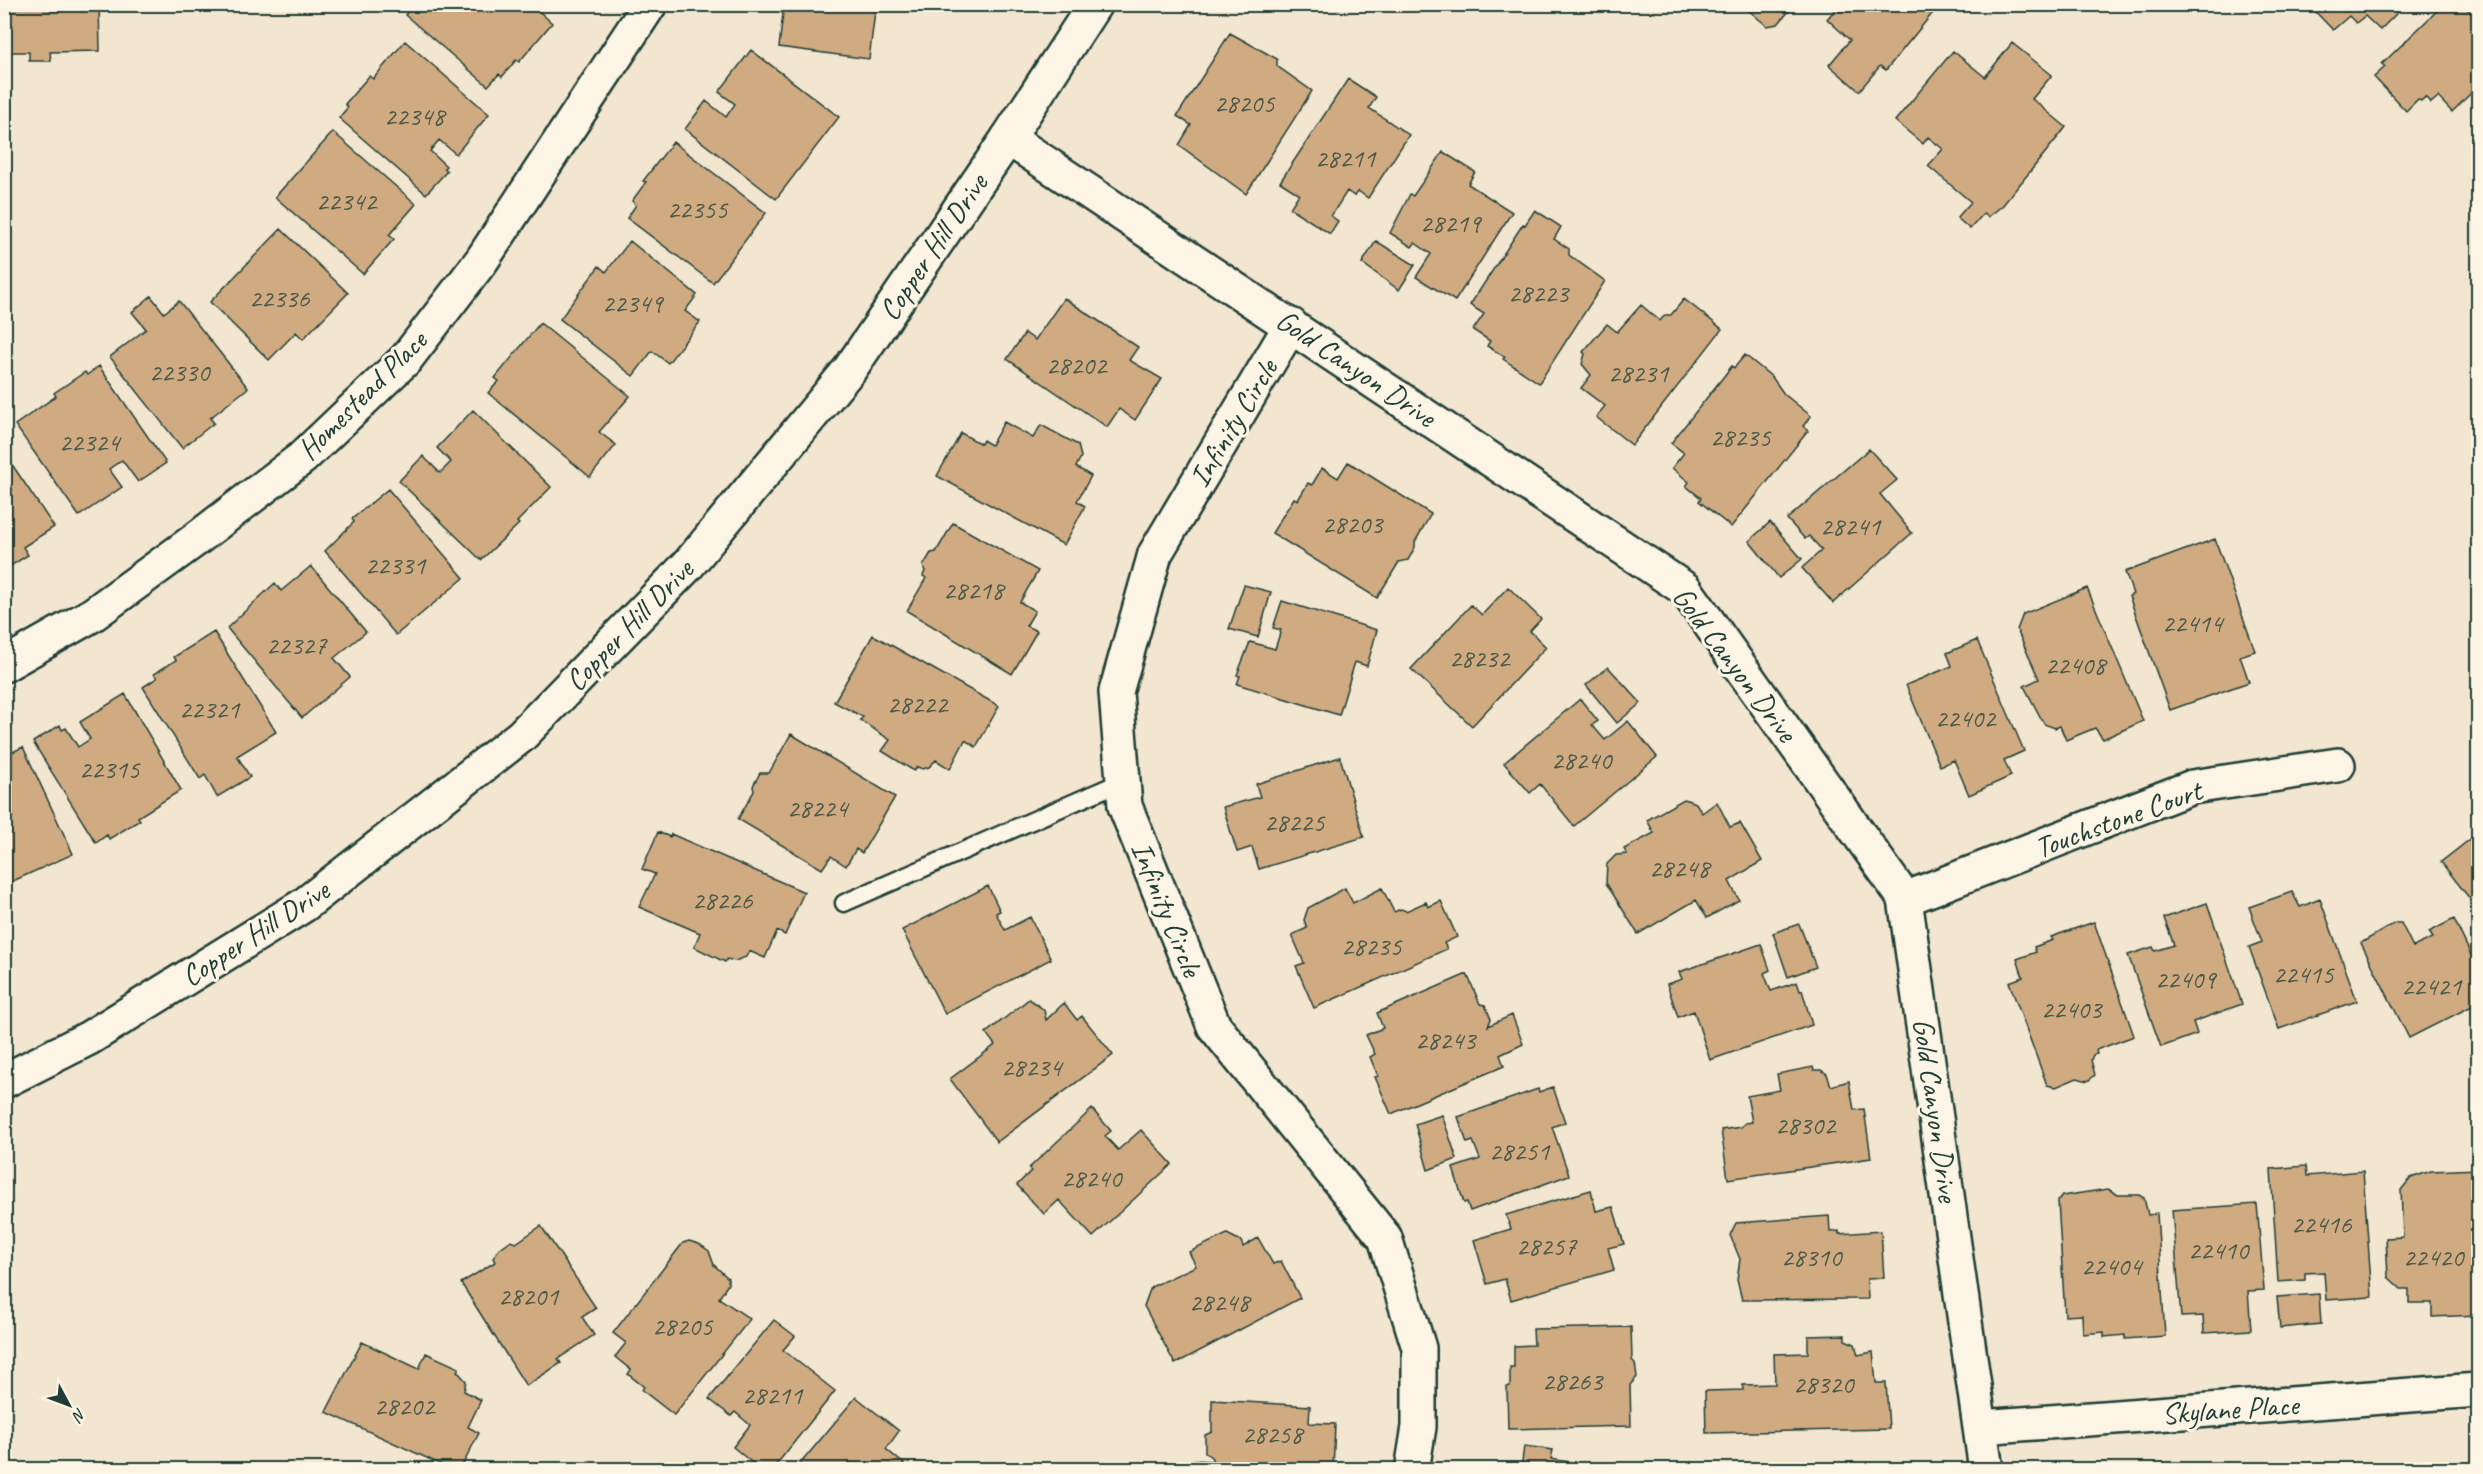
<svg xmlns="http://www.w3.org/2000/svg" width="2483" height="1474" font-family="Caveat,sans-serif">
	<rect width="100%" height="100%" fill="#f3e6d1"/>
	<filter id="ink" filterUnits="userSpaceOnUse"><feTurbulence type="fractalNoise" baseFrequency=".0167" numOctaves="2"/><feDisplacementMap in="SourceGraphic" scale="12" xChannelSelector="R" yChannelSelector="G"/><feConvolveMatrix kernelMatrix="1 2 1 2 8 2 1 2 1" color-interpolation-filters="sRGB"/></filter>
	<g filter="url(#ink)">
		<!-- building -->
		<path fill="#d0ab82" stroke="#1f3d34" stroke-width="1.5" d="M9 4H99L100 51 50 52 51 61H29V52H10Z
			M414 4H531L552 23 519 62 516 60 502 77 499 74 488 86 405 15Z
			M781 4H876L869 59 779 47 783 13 779 12Z
			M1747 4H1795L1778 24 1767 26 1747 9Z
			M1840 4H1940L1886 70 1880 66 1859 91 1829 65 1850 40 1827 19Z
			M2308 4H2406L2380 30 2365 16 2356 23 2349 16 2333 30Z
			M2444 4H2463L2478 20V78L2476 81 2478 86 2452 112 2438 97 2431 103 2425 97 2421 101 2418 99 2406 111 2374 77 2385 67 2382 64Z
			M1230 33 1277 59V66L1312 91 1246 194 1179 145 1191 125 1177 116Z
			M405 41 489 114 456 154 439 140 430 151 446 166 444 168 447 171 426 194 339 118 348 107 345 104 369 76 373 79Z
			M2012 43 2052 75 2032 99 2066 127 2003 205 1988 217 1984 213 1970 229 1957 218 1971 202 1928 166 1943 149 1928 137 1923 144 1895 121 1953 51 1985 77Z
			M751 50 839 117 776 199 685 129 706 101 726 117 735 104 719 92Z
			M1348 79 1376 97 1369 108 1409 135 1368 198 1358 191 1354 196 1347 191 1331 216 1338 221 1330 234 1290 208 1299 194 1280 182Z
			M333 132 416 204 389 235 394 239 363 274 275 197Z
			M673 142 766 213 713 283 627 218 636 205 632 201 646 182 643 181Z
			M1443 152 1475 172 1468 184 1512 212 1455 301 1416 277 1431 254 1415 243 1412 247 1390 233 1410 194 1413 196Z
			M1535 210 1561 227 1554 239 1569 249V255L1605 281 1539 383 1503 359 1505 357 1487 346 1490 341 1473 330 1484 314 1470 305 1523 224 1525 225Z
			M281 229 348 293 303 339 296 332 269 360 210 302Z
			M630 241 697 295 685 311 700 322 668 363 652 351 633 376 560 319 599 266 606 272Z
			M1376 241 1415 265 1399 290 1362 263Z
			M151 296 164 313 179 301 248 388 210 418 214 423 182 448 110 357 146 329 132 312Z
			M1064 298 1138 347 1129 360 1162 379 1135 420 1119 409 1107 427 1007 359 1025 333 1035 340Z
			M1684 299 1722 329 1632 445 1596 417 1605 406 1581 388 1591 375 1582 364 1585 354 1583 352 1607 324 1617 332 1641 305 1660 321 1665 315H1671Z
			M540 323 630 396 599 432 616 445 590 477 488 393 499 381 495 378Z
			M1745 355 1772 377 1784 394 1811 416 1803 426 1808 431 1731 527 1699 501 1701 498 1686 486 1689 482 1672 468 1684 453 1671 443 1732 366 1734 368Z
			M99 366 166 463 138 482 122 460 109 469 122 487 79 516 15 425 56 396 54 393 85 372 87 375Z
			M473 410 551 487 517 522 519 524 481 560 399 481 423 456 440 473 451 462 437 448Z
			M1004 422 1033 438 1041 425 1078 445 1081 457 1076 467 1091 476 1077 501 1085 506 1064 545 937 476 961 433 981 444 983 440 991 445Z
			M1869 449 1897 480 1880 494 1912 533 1833 603 1802 568 1822 550 1809 536 1805 539 1787 519Z
			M7 457 54 527 23 547 28 555 4 570V458Z
			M1348 462 1431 514 1415 542V547L1408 560 1399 562 1377 598 1272 533 1294 498 1298 500 1308 483 1312 485 1322 468 1338 478Z
			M388 489 464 578 396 635 325 551 354 522 352 519Z
			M1770 522 1802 559 1779 578 1749 541Z
			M953 523 1038 571 1020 602 1035 611 1026 626 1037 631 1012 674 907 611 926 578 923 576 925 571 923 566 931 553 936 552Z
			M2215 539 2255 651 2240 656 2249 682 2170 710 2129 596 2133 594 2125 572Z
			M311 566 366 632 334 658 350 677 302 718 227 628 275 583 281 591Z
			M1244 585 1271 592 1258 637 1229 629Z
			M1508 587 1541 619 1530 631 1546 647 1472 726 1411 669 1471 605 1482 615Z
			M2087 588 2143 721 2103 739 2095 728 2066 740 2060 726 2055 728 2044 724 2024 686 2039 679 2017 630 2023 614Z
			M1282 601 1377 630 1367 666 1355 662 1339 715 1237 684 1240 676 1237 675 1250 642 1275 649 1281 630 1273 628Z
			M214 632 276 732 237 756 250 777 217 797 205 775 200 779 143 687 157 678 154 674 176 660 174 657Z
			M873 635 999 706 976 747 965 740 950 769 936 760 929 767 923 769 917 767 914 771 882 751 890 740 860 720 863 717 834 702Z
			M1977 640 2024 751 2004 760 2011 776 1969 795 1954 760 1940 766 1906 685 1952 666 1947 653Z
			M1608 667 1641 703 1617 723 1586 685Z
			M125 694 181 790 138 817 140 820 109 839 107 835 96 843 33 742 60 725 62 730 66 728 78 747 90 739 80 722Z
			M1580 699 1598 721 1592 725 1605 740 1628 721 1657 757 1574 826 1540 784 1530 793 1504 763Z
			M791 734 895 797 862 853 856 849 846 866 831 856 822 869 738 819 754 791 753 786 760 773H769Z
			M23 747 73 854 4 885V756Z
			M1340 757 1364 837 1259 869 1252 847 1237 852 1223 807 1260 797 1256 784Z
			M1684 799 1696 803 1702 813 1717 802 1730 827 1740 823 1762 861 1729 881 1739 900 1707 918 1696 900 1638 934 1606 883 1607 864 1616 855 1627 854 1624 849 1654 833 1647 820Z
			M658 832 670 837 671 834 804 892 785 935 777 931 765 958 749 951 746 957 735 961 727 959 725 962 694 947 700 933 639 907 655 874 642 869Z
			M2478 833V909L2441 862Z
			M988 886 1000 911 996 913 1005 930 1030 917 1051 959 945 1014 902 930Z
			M1345 888 1353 903 1382 888 1394 912 1401 909 1406 911 1426 902 1428 907 1441 901 1457 937 1444 943 1447 949 1314 1008 1296 966 1304 963 1292 935 1307 928 1304 920 1308 908Z
			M2292 892 2300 907 2320 899 2357 1001 2279 1029 2249 947 2262 942 2249 907Z
			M2207 903 2242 1004 2193 1022 2197 1034 2161 1047 2128 955 2153 947 2155 951 2174 945 2164 918Z
			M2454 919 2478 970V1003L2409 1038 2361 943 2395 923H2401L2413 947 2433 938 2429 932Z
			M2094 922 2134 1036 2096 1050 2097 1054 2093 1055 2091 1060 2095 1075 2088 1081 2077 1078 2056 1087 2047 1085 2009 982 2023 977 2017 959 2036 952 2034 947 2053 940 2051 937Z
			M1799 924 1816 967 1788 977 1773 933Z
			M1761 944 1770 970 1764 973 1771 991 1797 982 1800 991 1802 990 1812 1025 1710 1060 1694 1011 1678 1017 1667 984 1682 979 1679 972Z
			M1467 974 1480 1004 1485 1005 1491 1019 1488 1026 1512 1015 1523 1044 1500 1055 1504 1066 1391 1114 1375 1077 1378 1076 1370 1057 1375 1054 1366 1035 1383 1028 1377 1013Z
			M1029 999 1044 1010 1046 1020 1064 1003 1077 1020 1082 1016 1113 1055 997 1142 950 1079 995 1045 986 1033Z
			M1813 1067 1814 1070H1821L1827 1074 1831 1086 1849 1081 1854 1110 1864 1109 1871 1158 1728 1179 1721 1130 1741 1127 1745 1123 1752 1122 1747 1096 1780 1090 1777 1074Z
			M1553 1087 1565 1122 1552 1127 1569 1175 1470 1211 1467 1202 1464 1203 1453 1168 1480 1159 1473 1141 1467 1143 1458 1117 1538 1089 1539 1092Z
			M1092 1109 1111 1131 1105 1136 1118 1150 1141 1130 1172 1164 1093 1237 1059 1200 1044 1214 1017 1185 1031 1171 1029 1168Z
			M1442 1115 1457 1159 1428 1170 1415 1124Z
			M2306 1166 2307 1176 2363 1171 2372 1297 2326 1300 2324 1272 2305 1273V1280L2278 1282 2271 1169Z
			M2478 1169V1315L2432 1317V1303H2409V1289H2401L2388 1277 2386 1238 2403 1237 2401 1190 2411 1178 2431 1171Z
			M2108 1189 2118 1195H2139L2144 1198 2148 1215 2157 1214 2165 1336 2125 1339V1335L2104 1337V1332L2083 1334 2082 1315 2065 1316 2058 1201 2062 1196Z
			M1591 1190 1596 1211 1613 1207 1624 1244 1608 1248 1614 1270 1511 1300 1505 1279 1487 1284 1474 1240 1511 1229 1506 1215Z
			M2257 1204 2264 1290 2248 1291 2251 1330 2204 1333 2203 1316 2181 1317 2172 1210Z
			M1829 1216 1830 1232 1839 1231V1234L1881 1231 1884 1278 1867 1279 1868 1299 1742 1300 1737 1280 1740 1259 1730 1235 1736 1223Z
			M541 1226 596 1308 582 1317 594 1335 558 1359 561 1363 526 1386 461 1283 495 1262 493 1258 499 1249 510 1241 516 1243Z
			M1227 1234 1241 1241 1243 1247 1258 1238 1273 1264 1281 1261 1300 1298 1175 1364 1144 1306 1151 1287 1196 1266 1189 1252Z
			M689 1241 699 1244 709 1251 714 1265 728 1278V1284L719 1298 750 1319 674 1415 642 1390 644 1387 628 1374 631 1370 615 1357 626 1343 613 1333 683 1243Z
			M2319 1294 2321 1324 2280 1328 2277 1297Z
			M774 1320 795 1336 783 1350 835 1391 772 1470H761L733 1447 750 1425 735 1412 731 1416 709 1399Z
			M1631 1327 1632 1360 1635 1363 1637 1377 1630 1385 1631 1426 1508 1429 1507 1387 1510 1386V1367H1514V1346L1534 1345 1533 1329Z
			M1845 1335V1340L1855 1344 1858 1355 1873 1352 1876 1383H1886L1889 1429 1706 1433 1705 1391 1743 1390V1385L1775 1384 1774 1354 1808 1353V1336Z
			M362 1342 419 1369 426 1353 459 1368 457 1371 466 1381 464 1391 481 1400 468 1427 479 1433 460 1470H453L326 1412Z
			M856 1397 899 1431 886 1449 905 1465 901 1470H795Z
			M1212 1400 1310 1406 1309 1423 1335 1424 1333 1470H1194V1460L1212 1461V1458L1205 1452V1435L1212 1432Z
			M1524 1446 1553 1450 1551 1459 1618 1470H1521Z
			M1856 1463 1857 1470H1759Z"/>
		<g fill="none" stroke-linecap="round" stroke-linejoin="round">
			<defs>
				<path id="lane" d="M844 903 1123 781"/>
				<path id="street" d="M1008 138 1685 589 1905 899 1986 1470
					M1291 325 1155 554 1116 692 1125 806 1214 1026 1385 1238 1419 1348V1427L1412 1470
					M4 665 92 615 195 540 302 458 406 359 482 260 650 4
					M1905 899 2192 787 2338 765
					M1981 1427 2478 1390"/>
				<path id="secondary" d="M4 1081 89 1038 304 905 521 736 688 565 850 369 1008 138 1095 4"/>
			</defs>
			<!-- lane casing -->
			<use href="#lane" stroke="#1f3d34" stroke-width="21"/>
			<!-- street casing -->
			<use href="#street" stroke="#1f3d34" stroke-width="38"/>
			<!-- secondary casing -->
			<use href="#secondary" stroke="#1f3d34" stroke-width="38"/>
			<!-- lane -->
			<use href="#lane" stroke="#fcf5e5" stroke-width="16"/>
			<!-- street -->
			<use href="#street" stroke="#fcf5e5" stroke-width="33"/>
			<!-- secondary -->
			<use href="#secondary" stroke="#fcf5e5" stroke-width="33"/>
		</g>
	</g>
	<g text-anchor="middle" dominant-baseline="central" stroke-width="6" stroke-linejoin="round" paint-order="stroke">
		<!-- number labels -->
		<g font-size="27" fill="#4b5848">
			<text x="1244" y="103">28205</text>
			<text x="414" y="116">22348</text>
			<text x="1345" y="158">28211</text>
			<text x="346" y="201">22342</text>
			<text x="697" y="209">22355</text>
			<text x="1450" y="223">28219</text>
			<text x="1538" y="293">28223</text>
			<text x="279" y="298">22336</text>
			<text x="632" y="303">22349</text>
			<text x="1076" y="365">28202</text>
			<text x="179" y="372">22330</text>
			<text x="1638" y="373">28231</text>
			<text x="1740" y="437">28235</text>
			<text x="89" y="442">22324</text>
			<text x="1352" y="524">28203</text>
			<text x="1850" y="526">28241</text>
			<text x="395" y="565">22331</text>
			<text x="973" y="590">28218</text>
			<text x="2192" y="623">22414</text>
			<text x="296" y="645">22327</text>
			<text x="1479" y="658">28232</text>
			<text x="2075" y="665">22408</text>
			<text x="917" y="704">28222</text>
			<text x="209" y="709">22321</text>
			<text x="1965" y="718">22402</text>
			<text x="1581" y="760">28240</text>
			<text x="109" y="769">22315</text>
			<text x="817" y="808">28224</text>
			<text x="1294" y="822">28225</text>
			<text x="1679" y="868">28248</text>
			<text x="722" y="900">28226</text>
			<text x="1371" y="946">28235</text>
			<text x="2303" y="974">22415</text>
			<text x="2185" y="979">22409</text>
			<text x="2431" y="986">22421</text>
			<text x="2071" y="1009">22403</text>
			<text x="1445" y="1040">28243</text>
			<text x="1031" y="1067">28234</text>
			<text x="1805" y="1125">28302</text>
			<text x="1519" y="1151">28251</text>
			<text x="1091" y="1178">28240</text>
			<text x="2321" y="1224">22416</text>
			<text x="1546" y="1246">28257</text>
			<text x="2218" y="1250">22410</text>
			<text x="1811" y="1257">28310</text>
			<text x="2433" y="1257">22420</text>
			<text x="2111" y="1266">22404</text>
			<text x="528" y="1296">28201</text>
			<text x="1219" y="1302">28248</text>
			<text x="682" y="1326">28205</text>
			<text x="1572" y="1381">28263</text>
			<text x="1823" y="1384">28320</text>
			<text x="772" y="1395">28211</text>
			<text x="404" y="1406">28202</text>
			<text x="1272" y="1434">28258</text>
		</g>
		<!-- street labels -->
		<g font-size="30" fill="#1f3d34" stroke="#fcf5e5">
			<text transform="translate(933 247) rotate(-56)">Copper Hill Drive</text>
			<text transform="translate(1356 368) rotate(34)">Gold Canyon Drive</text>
			<text transform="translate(362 395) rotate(-45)">Homestead Place</text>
			<text transform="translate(1233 423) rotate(-59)">Infinity Circle</text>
			<text transform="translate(629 625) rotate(-46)">Copper Hill Drive</text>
			<text transform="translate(1735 664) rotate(53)">Gold Canyon Drive</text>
			<text transform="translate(2118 819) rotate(-20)">Touchstone Court</text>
			<text transform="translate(1167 909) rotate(68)">Infinity Circle</text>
			<text transform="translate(255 933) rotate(-33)">Copper Hill Drive</text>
			<text transform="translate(1936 1110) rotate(82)">Gold Canyon Drive</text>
			<text transform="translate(2230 1409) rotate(-4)">Skylane Place</text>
		</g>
	</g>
	<!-- margin -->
	<rect width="2483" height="1474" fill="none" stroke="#fcf5e5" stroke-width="24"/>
	<rect x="12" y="12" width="2459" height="1450" fill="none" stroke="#1f3d34" stroke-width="2" filter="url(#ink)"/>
	<!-- north arrow -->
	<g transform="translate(69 1405) rotate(131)" stroke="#fcf5e5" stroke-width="4.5" paint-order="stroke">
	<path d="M0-4.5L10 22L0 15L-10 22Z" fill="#1f3d34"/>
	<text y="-9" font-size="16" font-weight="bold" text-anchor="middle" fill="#1f3d34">N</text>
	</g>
</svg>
